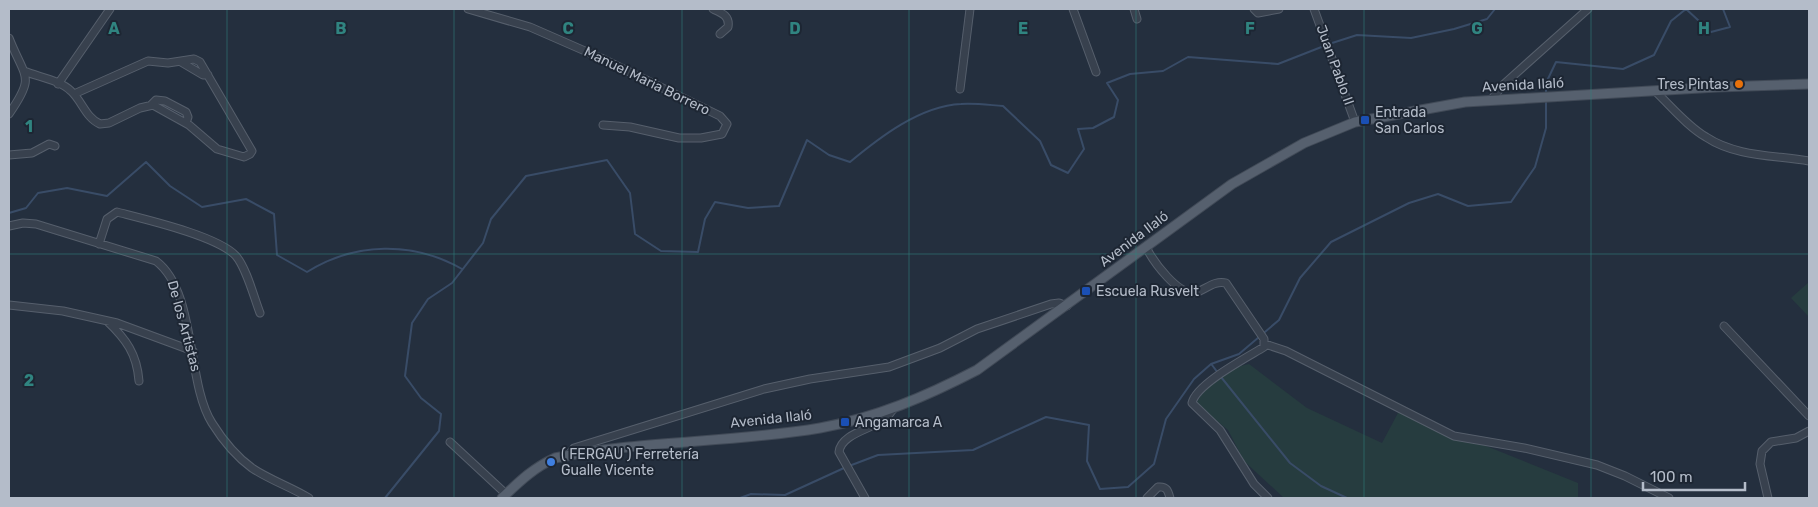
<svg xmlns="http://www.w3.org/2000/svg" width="1818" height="507" font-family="Rubik,sans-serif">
	<rect width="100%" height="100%" fill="#242f3e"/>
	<!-- green -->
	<path fill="#263c3f" d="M1809 282V317L1791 298Z
		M1249 364 1307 408 1382 443 1399 411 1578 483V498H1284L1244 461 1228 430 1196 404C1210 378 1220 370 1249 364Z"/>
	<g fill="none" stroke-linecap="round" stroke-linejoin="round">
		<!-- stream -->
		<path stroke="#394c67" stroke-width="2" d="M1329 44 1357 35 1411 38 1454 29 1487 19 1495 9
			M1546 93V83L1556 62 1623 69 1654 55 1671 21 1686 9 1711 32 1730 27 1723 9
			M9 213 26 208 38 193 67 188 107 196 146 162 170 186 202 207 246 199 274 214 277 255 307 272C355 242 413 241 462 269
			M1212 365 1218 373
			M1221 377 1290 463 1321 486 1347 498
			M849 466 878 455 973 450 1046 417 1089 425 1087 461 1100 489 1128 487 1154 464 1166 419 1194 379 1211 364 1239 354 1279 320 1300 278 1331 242 1409 203 1438 194 1468 206 1511 202 1535 167 1546 128V100
			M385 498 439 431 441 414 421 398 405 376 412 323 428 299 452 283 483 243 491 219 526 176 607 160 630 193 635 234 661 251 698 252 705 219 715 202 748 208 779 206 807 140 829 155 850 162C880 137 920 106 961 104 975 103 989 105 1003 106L1040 141 1051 165 1068 173 1084 149 1078 129 1093 128 1114 117 1118 100 1107 83 1130 74 1163 71 1188 57 1278 64 1324 46
			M740 498 751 494 785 495 844 468"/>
		<defs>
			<path id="minor" d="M468 9 530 27 601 58 720 116 727 124 722 134 701 138H679L630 127 603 125
				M713 9C722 13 730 16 728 27L720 34
				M1073 9 1096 72
				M1134 9 1137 19
				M1254 9 1258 13 1279 9
				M1314 9 1355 122
				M9 38C25 79 36 75 9 114
				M181 62 203 75H208
				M24 71C38 77 60 80 71 91 82 101 86 118 100 124L109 123 140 108 153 105 189 125 217 149 244 157 250 154 252 151 200 62 194 59 168 63 148 61 74 94
				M58 84 110 9
				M960 89 970 9
				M1655 91C1671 106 1687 126 1706 137 1736 157 1775 155 1809 161
				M1490 101 1504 84 1588 9
				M151 105 156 100 165 101 186 112 188 117 186 123
				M9 155 32 153 49 144 55 146
				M9 226 23 223 36 224 156 261C197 292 186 382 212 423 222 439 237 457 252 468 270 480 291 487 309 498
				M99 244 107 219 117 212C144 219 218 236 236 256 247 269 254 298 260 313
				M1146 247C1153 261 1179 298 1197 292 1206 289 1215 280 1226 283L1264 339V347C1246 358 1196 384 1192 403L1220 430 1254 484 1268 498
				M9 305 63 311 117 323 193 351
				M107 321C126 339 137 354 139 381
				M1724 326 1809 416
				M1265 344 1286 351 1454 436 1524 448 1597 465 1625 476 1669 498
				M450 442 506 494
				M568 456 574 448 764 389 810 379 889 367 940 348 977 329 1051 304 1059 303 1067 306
				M865 498 839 452C841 434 871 429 883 420 888 417 891 412 894 408
				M1147 498 1158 487C1167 486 1168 491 1170 498
				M1768 498 1760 464 1762 451 1771 442 1796 438 1809 431"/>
			<path id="major" d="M502 498C519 482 533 468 555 458 642 440 733 443 820 428 876 418 927 396 977 370L1232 184 1304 143 1355 122 1465 102 1717 87 1809 84"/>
		</defs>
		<!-- minor casing -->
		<use href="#minor" stroke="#565f6c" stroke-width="9"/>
		<!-- major casing -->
		<use href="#major" stroke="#414a57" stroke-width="11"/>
		<!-- minor -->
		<use href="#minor" stroke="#38414e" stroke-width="7"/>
		<!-- major -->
		<use href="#major" stroke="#56606e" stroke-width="9"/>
	</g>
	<!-- grid -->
	<path fill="none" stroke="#308480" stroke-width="1" stroke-opacity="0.55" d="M227 9V498M454 9V498M682 9V498M909 9V498M1136 9V498M1364 9V498M1591 9V498M9 254H1809"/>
	<!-- markers -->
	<circle fill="#e8710a" stroke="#1d2633" stroke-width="2" cx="1739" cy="84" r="5"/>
	<g fill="#1a4fb4" stroke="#1d2633" stroke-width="2">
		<rect x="1360" y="115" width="10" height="10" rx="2.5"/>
		<rect x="1081" y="286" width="10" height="10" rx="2.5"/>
		<rect x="840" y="417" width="10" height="10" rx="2.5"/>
	</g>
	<circle fill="#3f7fe0" stroke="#1d2633" stroke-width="2" cx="551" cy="462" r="5"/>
	<g text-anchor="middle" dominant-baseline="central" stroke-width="4" stroke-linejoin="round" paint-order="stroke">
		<!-- street labels -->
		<g font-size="14" fill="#b4bcc9" stroke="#1d2633">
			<text transform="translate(1335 65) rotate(70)">Juan Pablo II</text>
			<text transform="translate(647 81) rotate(26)">Manuel Maria Borrero</text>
			<text transform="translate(1523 85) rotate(-3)">Avenida Ilaló</text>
			<text transform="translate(1134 239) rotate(-37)">Avenida Ilaló</text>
			<text transform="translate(184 326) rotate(75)">De los Artistas</text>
			<text transform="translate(771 419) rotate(-6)">Avenida Ilaló</text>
		</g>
		<!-- poi labels -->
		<g font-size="14" fill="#b4bcc9" stroke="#1d2633" text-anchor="start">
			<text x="1729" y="84" text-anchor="end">Tres Pintas</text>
			<text x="1375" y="112">Entrada<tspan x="1375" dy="16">San Carlos</tspan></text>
			<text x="1096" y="291">Escuela Rusvelt</text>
			<text x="855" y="422">Angamarca A</text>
			<text x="561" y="454">( FERGAU ) Ferretería<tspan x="561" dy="16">Gualle Vicente</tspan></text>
		</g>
	</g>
	<g font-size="16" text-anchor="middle" font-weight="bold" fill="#308480" stroke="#1d2633" stroke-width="4" stroke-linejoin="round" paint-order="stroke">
		<text x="114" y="34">A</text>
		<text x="341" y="34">B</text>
		<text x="568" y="34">C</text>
		<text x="795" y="34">D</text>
		<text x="1023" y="34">E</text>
		<text x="1250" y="34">F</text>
		<text x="1477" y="34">G</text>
		<text x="1704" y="34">H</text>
		<text x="29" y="132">1</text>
		<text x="29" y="386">2</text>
	</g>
	<!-- border -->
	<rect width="1818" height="507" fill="none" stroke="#b4bcc9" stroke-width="20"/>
	<!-- scale -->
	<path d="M1643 482v8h102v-8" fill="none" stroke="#b4bcc9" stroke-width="2.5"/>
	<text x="1650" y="482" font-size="15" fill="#b4bcc9" stroke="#1d2633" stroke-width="4" paint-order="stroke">100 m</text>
</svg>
